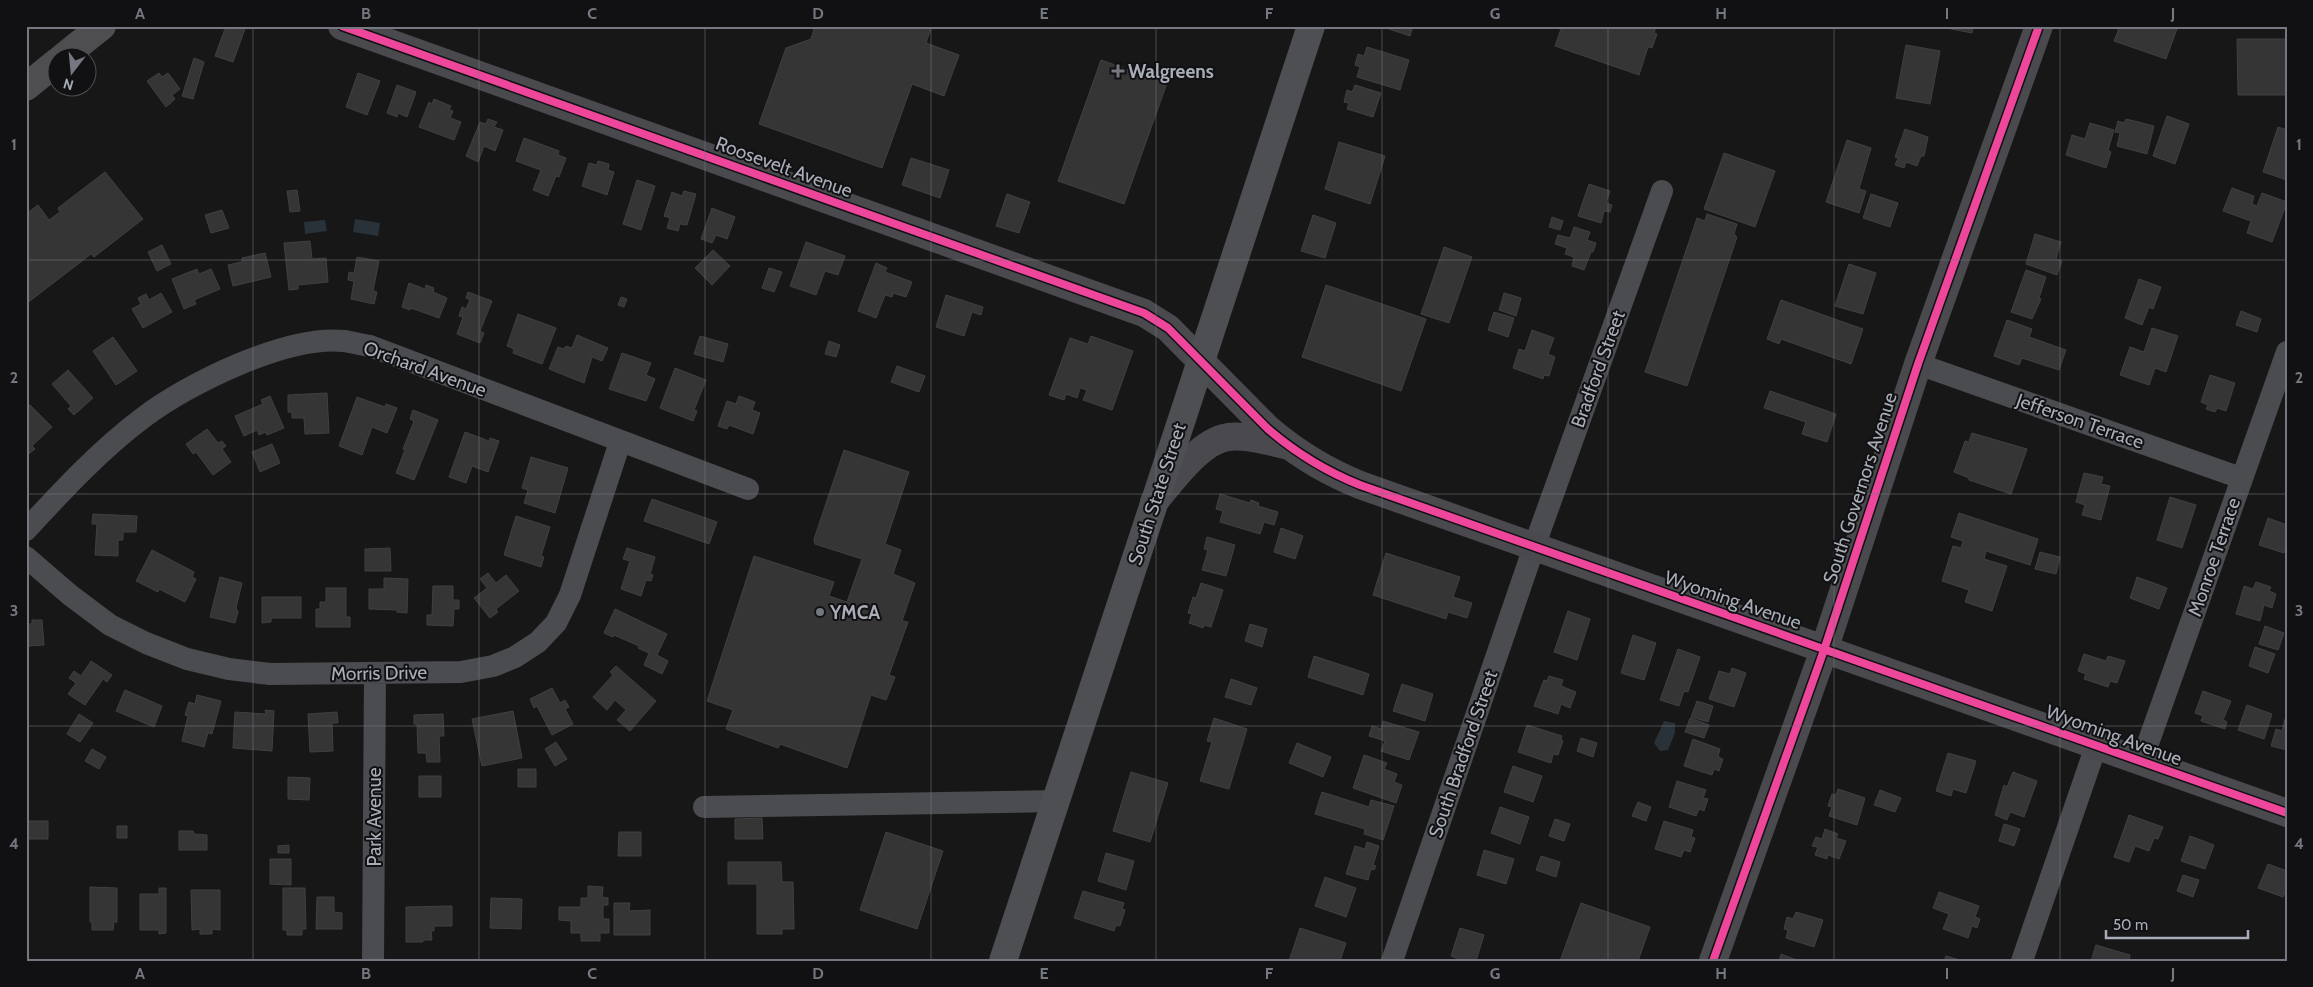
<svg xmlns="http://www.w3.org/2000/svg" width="2313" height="987" font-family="Cabin,sans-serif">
	<rect width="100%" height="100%" fill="#171717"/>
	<!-- water -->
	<path fill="#2a3239" d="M355 219 380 223 378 236 353 232Z
		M325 220 327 231 305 234 304 222Z
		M1664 721 1675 723V733L1668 750 1660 751 1654 743Z"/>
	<!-- building -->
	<path fill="#353536" stroke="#3f4043" d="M226 26H246L233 62 215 56Z
		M815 26H932L926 43 959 55 944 96 912 84 882 168 759 124 786 48 811 39Z
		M1380 26H1413L1410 36Z
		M1562 26H1656L1654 33 1657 34 1652 48 1648 47 1639 75 1555 46Z
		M1936 26H1973L1972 33Z
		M2120 26H2178L2166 59 2114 41Z
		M2237 39H2287V95H2238Z
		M1906 45 1940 51 1930 104 1896 98Z
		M1367 47 1409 60 1400 90 1357 77 1360 67 1355 65 1358 54 1364 56Z
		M194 58 204 62 193 99 182 96Z
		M1101 60 1167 83 1124 204 1058 181Z
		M159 73 162 77 168 73 180 89 172 95 175 99 166 107 147 81Z
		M358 73 380 81 367 115 346 107Z
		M397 85 416 92 407 117 398 113 397 117 387 113Z
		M1355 85 1381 93 1373 117 1347 109 1349 103 1344 102 1347 90 1352 92Z
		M434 99 451 106 449 110 453 111 450 118 461 122 454 140 419 127 429 102 432 104Z
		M2167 116 2189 124 2175 164 2153 156Z
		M488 119 497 122 494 127 503 130 495 151 484 146 478 162 466 156 480 122 486 124Z
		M2126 119 2154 126 2147 154 2117 146 2120 133 2115 132 2118 121 2124 123Z
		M2090 123 2114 130 2108 150 2111 152 2106 168 2066 155 2072 135 2085 139Z
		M2278 127 2287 130V180L2263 172Z
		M1905 129 1928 137 1924 156H1921L1917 166 1906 162 1904 168 1895 165 1898 158 1895 157Z
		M524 138 559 151 558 155 566 158 559 177 556 176 548 196 533 190 541 170 516 161Z
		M1847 140 1871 148 1859 189 1866 191 1859 213 1826 202Z
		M1339 142 1385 156 1370 204 1325 189Z
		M1724 153 1775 171 1755 227 1704 209Z
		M911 158 949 170 940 198 902 185Z
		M598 161 609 164 608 170 614 172 607 195 582 186 589 163 597 165Z
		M105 172 143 219 94 257 91 254 26 304V214L38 205 49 220 60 212 58 208Z
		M637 180 655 186 641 230 623 224Z
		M1589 184 1610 191 1606 203 1612 205 1610 212 1604 211 1601 223 1578 216Z
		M2232 188 2254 196 2252 204 2257 206 2262 193 2287 202 2272 242 2247 233 2251 221 2223 211Z
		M297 190 300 211 290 212 287 191Z
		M684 191 696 194 687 225 680 224 678 231 667 228 670 218 664 216 672 192 682 196Z
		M1007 194 1030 202 1019 233 996 226Z
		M1871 194 1898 203 1890 227 1863 218Z
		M712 208 735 217 727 239 716 235 712 243 701 239Z
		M222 210 229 228 211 233 205 215Z
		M1707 214 1737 224 1734 234 1737 237 1687 386 1645 372 1697 218 1705 221Z
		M1313 215 1336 223 1325 258 1301 251Z
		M1552 217 1563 221 1560 230 1549 227Z
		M1574 227 1590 232 1587 240 1596 243 1593 252H1591L1584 270 1572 266 1574 257 1565 254 1567 248 1555 244 1558 235 1570 238Z
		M2035 234 2061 242 2056 259 2062 261 2057 275 2026 264Z
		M310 241 312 259 326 258 328 282 298 285V289L289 290 284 243Z
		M806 242 845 256 838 275 825 271 816 295 790 286Z
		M162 245 171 264 157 271 148 252Z
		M1444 247 1472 257 1449 323 1421 314Z
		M713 250 730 266 712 285 695 268Z
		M265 253 271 277 233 286 228 265 242 262V258Z
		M357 257 379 261 373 291 377 292 374 304 351 299 354 281 348 280 349 272 354 273Z
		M876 263 887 268 885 272 912 282 906 297 893 293 892 297 885 295 876 318 858 311Z
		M1849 264 1876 273 1863 314 1835 306Z
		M769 268 782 272 774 292 762 288Z
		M197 269 199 274 211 269 220 289 194 300 196 304 184 309 172 279Z
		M2026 270 2046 277 2039 298 2041 299 2032 319 2011 312Z
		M2139 279 2161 287 2153 309 2149 307 2142 325 2125 318Z
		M409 283 425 289 426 285 434 288 433 292 447 298 439 318 411 308 410 310 402 307Z
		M1326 285 1426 319 1401 391 1302 357Z
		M468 292 492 301 480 331 484 333 480 343 457 334 463 317 459 316 462 307 466 309 470 300 466 298Z
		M161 293 172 312 143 328 132 309 141 304 138 298 146 294 149 300Z
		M1504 293 1521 298 1516 316 1499 310Z
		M946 295 983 307 981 315 972 312 964 336 936 327Z
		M621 297 627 299 624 307 618 305Z
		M1781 300 1863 329 1851 364 1781 339 1779 344 1767 339Z
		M2241 311 2261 319 2257 332 2236 325Z
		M1494 312 1514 318 1508 337 1488 330Z
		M518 314 556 328 542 364 513 353 514 349 507 346Z
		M2007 320 2032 329 2029 337 2066 350 2059 370 2022 358 2019 365 1994 356Z
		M2152 328 2178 336 2166 372 2155 368 2149 385 2120 375 2130 347 2144 352Z
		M1532 330 1554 338 1548 354 1555 357 1549 376 1544 375 1543 379 1513 368 1519 349 1525 351Z
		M577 335 608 348 602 361 592 357 584 383 549 369 558 347 564 349 566 346 572 348Z
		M700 336 728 344 723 362 694 354Z
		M1091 336 1133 351 1112 410 1083 400 1087 390 1080 388 1077 398 1066 394 1064 400 1049 395 1070 338 1088 344Z
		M113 337 137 371 116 385 93 351Z
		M829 341 840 345 836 357 825 354Z
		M622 353 651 363 646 375 655 379 646 401 609 389Z
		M897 366 925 376 919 392 891 382Z
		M675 368 706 380 694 410 697 411 693 421 660 408Z
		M68 370 93 398 74 415 68 409 71 406 52 384Z
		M2210 375 2235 383 2226 411 2217 408 2215 412 2206 409 2208 405 2201 402Z
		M1770 391 1836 414 1827 442 1802 434 1806 422 1764 408Z
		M327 393 329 433 305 434 304 418H292V412H288V395Z
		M270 396 284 428 267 435 266 432 259 435 257 430 244 436 235 416 263 404 261 400Z
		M739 396 755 402 752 410 760 413 753 434 729 425 727 429 718 426 727 401 736 404Z
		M357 397 385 407 386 404 397 408 387 433 372 427 362 455 339 446Z
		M30 405 52 427 32 446 35 449 26 456V409Z
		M413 410 438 420 414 480 396 473 405 450 403 449 414 421 410 419Z
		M207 429 218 443 222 441 226 446 222 449 231 462 213 475 196 452 193 454 186 444Z
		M465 432 489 441 490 438 499 441 488 472 472 466 466 483 449 477Z
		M1972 433 2027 449 2011 494 1969 480V478L1954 472 1965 441 1969 442Z
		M272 444 280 463 260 472 252 452Z
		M844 450 909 472 885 544 901 550 893 574 915 583 902 621 908 622 889 675 895 677 886 700 871 695 847 768 780 744 778 748 726 729 733 710 707 701 754 556 834 582 829 596 847 602 862 559 815 544 814 539Z
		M531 457 568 468 555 513 524 503 528 490 522 488Z
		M2084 473 2103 477 2101 484 2110 486 2101 520 2082 515 2085 505 2076 502Z
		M1220 494 1250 503 1251 500 1259 503 1258 506 1278 512 1274 525 1264 522 1260 534 1220 522 1223 511 1216 509Z
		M2170 497 2196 505 2182 548 2157 540Z
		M652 499 717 522 709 544 644 521Z
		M1959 513 2038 539 2030 565 1986 551 1984 559 2007 566 1992 611 1965 602 1969 590 1942 581 1953 546 1961 548 1963 541 1951 537Z
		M93 514 137 516 136 532H123V540H118V556L95 555 97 524H92Z
		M516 516 550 527 541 556 544 557 541 567 504 555Z
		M2268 518 2287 525V544L2284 553 2259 545Z
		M1281 528 1303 536 1295 559 1274 552Z
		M1207 537 1235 545 1226 576 1202 570 1208 550 1204 549Z
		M390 548 391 571H365V549Z
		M627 548 655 557 650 574 653 575 651 581 646 580 641 596 621 589 630 561 623 559Z
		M152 550 194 572 192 577 196 579 185 602 159 589 158 592 136 581Z
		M2040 552 2060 557 2056 574 2035 569Z
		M1386 553 1460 577 1453 597 1472 603 1467 618 1448 612 1446 619 1373 595Z
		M488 573 496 583 506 575 519 591 496 609 498 612 490 618 474 598 487 588 480 579Z
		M220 577 242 583 236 608 238 612 235 623 210 617Z
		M2137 577 2167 588 2159 609 2130 598Z
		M384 578 408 579 407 613 397 612V610L369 609V589H384Z
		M2256 582 2271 587 2269 591 2276 594 2272 608 2264 605 2260 621 2236 614 2244 586 2253 589Z
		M1201 583 1223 590 1211 627 1204 625 1203 628 1189 623 1192 614 1188 613 1193 597 1196 598Z
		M433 586H453V600H459V609H454L453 626 427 625V615H432Z
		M326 588H346V617H350V627H316V609H320V602H326Z
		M262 597H301V618H271V622L262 623Z
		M615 609 667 634 657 655 668 661 662 674 644 665 649 653 638 648 639 646 614 635 613 637 604 633Z
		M1568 611 1590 619 1577 660 1554 652Z
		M32 620H42L44 645 28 646V652L26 653V624H32Z
		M1250 624 1267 629 1262 647 1245 641Z
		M2265 626 2284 633 2278 650 2259 644Z
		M1633 635 1656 643 1644 680 1621 673Z
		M2255 647 2275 654 2268 673 2249 666Z
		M1678 649 1700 657 1688 692 1684 691 1679 706 1660 700Z
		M2084 654 2106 661 2108 656 2125 661 2117 683 2110 681 2108 687 2084 679 2086 674 2078 671Z
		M1314 656 1369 674 1363 695 1308 677Z
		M91 661 112 675 107 682 103 679 85 705 68 694 76 683 69 678 74 671 81 676Z
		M616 666 656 701 630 731 617 720 626 710 615 700 607 710 593 697 613 675 610 672Z
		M1732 668 1746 673 1734 707 1709 699 1719 671 1730 674Z
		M1549 676 1563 680 1561 686 1576 692 1570 708 1561 704 1558 714 1534 706 1544 680 1547 681Z
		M1231 679 1257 688 1251 705 1225 697Z
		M1402 684 1433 694 1425 721 1393 711Z
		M552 688 560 703 565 700 569 707 565 709 573 724 552 735 537 706 534 708 530 699Z
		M125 690 162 706 154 727 116 711Z
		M2203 691 2231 701 2223 720 2227 722 2225 729 2201 721 2203 716 2195 713Z
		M197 695 221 701 212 734 208 733 204 747 182 741 188 716 185 715 189 702 195 704Z
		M1697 701 1713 706 1708 722 1691 717Z
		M2247 705 2272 714 2264 739 2238 730Z
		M265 710 274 711 272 751 233 748 235 712 266 714Z
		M513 711 522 758 482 766 472 719Z
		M337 712 338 723H332L333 751 310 752 308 714Z
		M79 714 93 723 80 742 67 734Z
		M443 714 444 736H439L440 762H427L426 753H418L417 724H414V715Z
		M1214 718 1247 729 1229 789 1200 781 1212 742 1207 741Z
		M1690 718 1709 725 1704 738 1685 732Z
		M2285 719H2287V750L2271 746 2276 729 2282 731Z
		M1383 721 1419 732 1409 760 1381 751 1385 741 1369 736 1372 726 1381 729Z
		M1527 725 1562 736 1561 740 1563 741 1558 755 1553 754 1551 763 1518 752Z
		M1581 738 1597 743 1593 757 1577 751Z
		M1693 739 1720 749 1718 757 1723 759 1719 771 1714 769 1712 775 1684 766Z
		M556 742 567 759 555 766 545 749Z
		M1297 743 1331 757 1323 777 1289 763Z
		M92 749 106 757 99 769 85 761Z
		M1948 753 1976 761 1966 793 1953 789 1951 796 1936 791Z
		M1364 755 1387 763 1384 769 1397 774 1394 782 1402 785 1396 803 1353 788Z
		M1513 766 1542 776 1533 802 1504 792Z
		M518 769H536V787H518Z
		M1131 772 1168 783 1150 842 1113 831Z
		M2013 772 2037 781 2024 817 2010 812 2007 820 1995 815 2004 785 2007 787Z
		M419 776H441V797H419Z
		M288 777 310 778 309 800 288 799Z
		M1677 781 1706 790 1703 798 1708 799 1704 811 1699 809 1696 816 1669 807Z
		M1838 789 1865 798 1857 825 1829 816 1832 807 1828 806 1832 794 1836 795Z
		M1880 790 1901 798 1895 812 1874 805Z
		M1322 792 1369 807 1371 800 1394 806 1383 840 1364 834 1365 829 1315 814Z
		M1638 802 1651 807 1646 821 1632 816Z
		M1500 807 1529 817 1520 844 1491 833Z
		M2129 815 2163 827 2158 839 2154 838 2149 851 2135 846 2129 862 2114 857Z
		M762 818 763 839H735V819Z
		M1555 819 1570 824 1564 841 1549 836Z
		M26 821H48V839H26Z
		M1664 821 1693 830 1691 837 1695 838 1690 852 1684 850 1681 857 1655 849Z
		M2004 824 2020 829 2014 846 1999 841Z
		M117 826H127V838H117Z
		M1825 829 1838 834 1836 838 1846 841 1839 859 1828 855 1827 859 1815 855 1818 847 1812 846 1816 837 1822 839Z
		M179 831H193L194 834 207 835V850H179Z
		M619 832H641V856H618Z
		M886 832 943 851 917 929 860 910Z
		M2190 836 2214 845 2205 869 2181 861Z
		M1367 842 1379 846 1373 865 1376 866 1374 870 1371 869 1368 880 1346 874 1355 846 1365 849Z
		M289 845V853H278V846Z
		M1484 850 1514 859 1506 884 1477 875Z
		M1106 853 1134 861 1126 890 1098 881Z
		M1541 856 1560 862 1556 877 1536 870Z
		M270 859H291V885L270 884Z
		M728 862H781L782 882H793L794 929H782V934H757V884H728Z
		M2268 864 2287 871V888L2283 897 2258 888Z
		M2183 875 2199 880 2193 897 2177 891Z
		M1325 877 1356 888 1346 917 1315 906Z
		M588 886 603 887 602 897 608 898V905H603V919H609V933H600V941H581V933H571V921L559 920V907H581V898H588Z
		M90 887 117 888V922H114L113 930H92V922H90Z
		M159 888H166V933L159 934V930H140V894H159Z
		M283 888H305L306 929H302V935H287V930H283Z
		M191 890H220V930L212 929V934H200V929L192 930Z
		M1083 891 1124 903 1122 909 1125 910 1120 926 1116 925 1114 931 1074 918Z
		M1939 892 1979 906 1975 917 1980 919 1977 928 1972 926 1968 938 1943 929 1949 914 1933 908Z
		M317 897H334V912L342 913V929H316Z
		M491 898 522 899 521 929 490 928Z
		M614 903H630L629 911 650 910V935H614Z
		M1581 903 1650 927 1638 961H1560Z
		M452 906V926H434V931H431L432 940H423V942H406V907Z
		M1796 912 1823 920 1814 947 1786 938 1788 930 1784 929 1787 917 1793 919Z
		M1300 928 1346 943 1340 961H1289Z
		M1460 928 1484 935 1476 961H1464L1451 956Z
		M2096 945 2130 955 2129 961H2091Z
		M1781 954 1799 961H1779Z
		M1946 956 1960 960 1959 961H1944Z"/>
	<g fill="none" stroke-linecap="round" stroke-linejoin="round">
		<!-- street -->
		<path stroke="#4b4c50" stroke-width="22" d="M1918 364 2241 478
			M26 530C63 490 101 449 144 417 189 383 287 335 344 341 352 342 361 345 370 346L748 489
			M26 557 70 595 110 625 146 643 187 659 229 669 270 674 461 672 493 666 515 657 538 642 556 623 570 595 620 442
			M2141 763 2287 352
			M704 807 1057 801
			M373 961 375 674
			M1392 961 1534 547 1662 191
			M2022 961 2096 746"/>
		<!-- secondary -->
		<path stroke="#4a4a4e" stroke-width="28" d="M342 26 1144 313 1168 328 1268 429C1296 453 1325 471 1360 485L2287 813
			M1154 502C1172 481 1200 441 1228 437 1247 435 1267 441 1285 445
			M1713 961 1824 650 1918 364 2039 26"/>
		<!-- primary -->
		<path stroke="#4d4f52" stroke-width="28" d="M1003 961C1106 649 1209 338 1311 26"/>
		<!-- highway -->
		<path stroke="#4e4e51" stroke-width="28" d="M62 58 102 26
			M26 87 58 61"/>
		<defs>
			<path id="cycleway" d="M342 26 1144 313 1168 328 1268 429C1296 453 1325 471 1360 485L2287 813
				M1713 961 1824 650 1918 364 2039 26"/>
		</defs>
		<!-- cycleway casing -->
		<use href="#cycleway" stroke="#111113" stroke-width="11"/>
		<!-- cycleway -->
		<use href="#cycleway" stroke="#ed469a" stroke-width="8"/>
	</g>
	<!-- grid -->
	<path fill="none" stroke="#757880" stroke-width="1" stroke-opacity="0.55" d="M253 26V961M479 26V961M705 26V961M931 26V961M1156 26V961M1382 26V961M1608 26V961M1834 26V961M2060 26V961M26 260H2287M26 494H2287M26 726H2287"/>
	<!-- markers -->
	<g fill="#757880" stroke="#111113" stroke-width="2">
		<path d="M1115.5 63.5h5v5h5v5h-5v5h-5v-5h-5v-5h5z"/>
		<circle cx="820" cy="612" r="5"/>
	</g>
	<g text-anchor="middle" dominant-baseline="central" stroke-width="4" stroke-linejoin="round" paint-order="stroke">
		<!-- poi labels -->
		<g font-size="19" font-weight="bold" fill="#a8adb8" stroke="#111113" text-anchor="start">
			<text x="1128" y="71">Walgreens</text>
			<text x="830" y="612">YMCA</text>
		</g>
		<!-- street labels -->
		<g font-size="19" fill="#a8adb8" stroke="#111113">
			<text transform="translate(784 167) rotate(20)">Roosevelt Avenue</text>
			<text transform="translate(425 369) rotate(20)">Orchard Avenue</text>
			<text transform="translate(1598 369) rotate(-70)">Bradford Street</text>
			<text transform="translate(2080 421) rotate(19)">Jefferson Terrace</text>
			<text transform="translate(1860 488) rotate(-72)">South Governors Avenue</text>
			<text transform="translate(1157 494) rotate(-72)">South State Street</text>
			<text transform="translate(2214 557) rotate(-71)">Monroe Terrace</text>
			<text transform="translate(1733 600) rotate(19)">Wyoming Avenue</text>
			<text transform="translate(379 673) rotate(-1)">Morris Drive</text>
			<text transform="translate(2114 735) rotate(20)">Wyoming Avenue</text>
			<text transform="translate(1463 754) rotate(-71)">South Bradford Street</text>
			<text transform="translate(374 817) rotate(-90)">Park Avenue</text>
		</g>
	</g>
	<!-- border -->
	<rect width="2313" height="987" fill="none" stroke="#111113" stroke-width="55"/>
	<!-- north arrow -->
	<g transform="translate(72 72) rotate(196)"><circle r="24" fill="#111113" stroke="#4d4f55"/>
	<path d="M0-4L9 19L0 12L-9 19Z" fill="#757880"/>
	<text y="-8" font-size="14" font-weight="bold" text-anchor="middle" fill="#a8adb8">N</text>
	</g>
	<!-- scale -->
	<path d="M2106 930v8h142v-8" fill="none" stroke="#a8adb8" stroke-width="2.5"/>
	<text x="2113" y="930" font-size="15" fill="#a8adb8" stroke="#111113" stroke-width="4" paint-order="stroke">50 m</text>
	<rect x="28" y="28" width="2258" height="932" fill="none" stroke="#757880" stroke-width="2"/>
	<g font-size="16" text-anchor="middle" font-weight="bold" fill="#757880">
		<text x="140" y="19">A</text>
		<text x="366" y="19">B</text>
		<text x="592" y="19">C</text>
		<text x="818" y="19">D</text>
		<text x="1044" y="19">E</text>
		<text x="1269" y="19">F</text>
		<text x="1495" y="19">G</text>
		<text x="1721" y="19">H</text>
		<text x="1947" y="19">I</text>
		<text x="2173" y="19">J</text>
		<text x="14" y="150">1</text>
		<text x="2299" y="150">1</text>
		<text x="14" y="383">2</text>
		<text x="2299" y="383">2</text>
		<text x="14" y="616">3</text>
		<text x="2299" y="616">3</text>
		<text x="14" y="849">4</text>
		<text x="2299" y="849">4</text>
		<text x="140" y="979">A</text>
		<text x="366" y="979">B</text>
		<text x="592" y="979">C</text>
		<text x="818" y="979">D</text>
		<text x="1044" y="979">E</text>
		<text x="1269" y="979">F</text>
		<text x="1495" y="979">G</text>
		<text x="1721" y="979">H</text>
		<text x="1947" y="979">I</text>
		<text x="2173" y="979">J</text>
	</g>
</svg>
